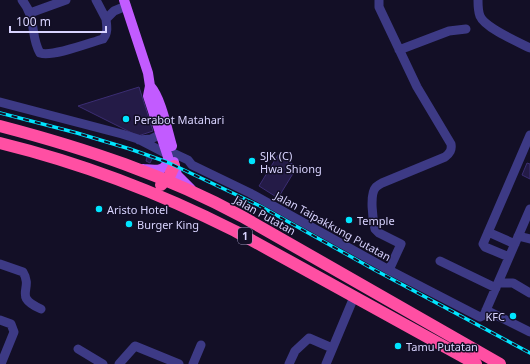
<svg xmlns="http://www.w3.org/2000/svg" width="530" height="364" font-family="'Noto Sans',sans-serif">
	<rect width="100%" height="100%" fill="#130f26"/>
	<!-- building -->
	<path fill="#241b47" stroke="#3b2d73" d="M139 87 153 131 138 136 78 106Z
		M278 155 297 167 278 198 259 186Z
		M147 157 152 159 150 163 146 161Z
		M527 163 530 164V179L522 175Z"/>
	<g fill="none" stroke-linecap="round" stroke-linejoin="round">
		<!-- minor -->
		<path stroke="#3d3a85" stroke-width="9" d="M22 0C37 18 30 37 40 53 53 57 89 43 103 39 108 33 107 27 106 19L114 11 126 6
			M96 0 106 19
			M379 0V7L417 87 451 144C452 150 450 153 445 157L382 183C380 184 378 185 376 187 369 194 373 220 375 229L379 233 401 244 389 270
			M478 0C478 5 478 11 480 16 485 28 518 42 530 48
			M30 13 66 0
			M399 50 449 31 466 29
			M0 102 122 134 138 139 167 154
			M139 140 151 139 161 134
			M173 153 188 160 192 165 250 193 389 270 480 317 484 315 530 209
			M488 232 515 244
			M518 236 530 239
			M509 257 485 247 483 244 530 135
			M440 261 496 288
			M0 264 23 272C34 290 12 296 41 309
			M499 283H513L530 293
			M486 310 530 332
			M0 320 11 324 14 332 1 364
			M78 349 103 364
			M119 364 135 346 179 364
			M193 364 201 345
			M289 364 295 351 309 338 332 348
			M326 364 354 297"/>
		<!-- major -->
		<path stroke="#c25bff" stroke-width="10" d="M124 0 148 73 150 86 148 96 168 157C167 173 155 170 143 169
			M150 86C161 98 167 129 172 146
			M174 162 177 175 191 189"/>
		<!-- highway -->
		<path stroke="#ff4fa3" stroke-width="12" d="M0 126C84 148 166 175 243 217L500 364
			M0 143C82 163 160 193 235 231L476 364
			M161 185 169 177 174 166"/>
		<defs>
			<path id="rail" d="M0 113 77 133 130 149 167 162 260 206 373 269 530 353"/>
		</defs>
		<!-- rail casing -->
		<use href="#rail" stroke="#00e5ff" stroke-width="3.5"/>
		<!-- rail -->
		<use href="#rail" stroke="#130f26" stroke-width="2" stroke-dasharray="6" stroke-linecap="butt"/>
	</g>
	<!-- markers -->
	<g fill="#00e5ff" stroke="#130f26" stroke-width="1.5">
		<circle cx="126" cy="119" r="4"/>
		<circle cx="252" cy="161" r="4"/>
		<circle cx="99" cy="209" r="4"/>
		<circle cx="349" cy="220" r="4"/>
		<circle cx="129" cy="224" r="4"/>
		<circle cx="513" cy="316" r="4"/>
		<circle cx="398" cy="346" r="4"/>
	</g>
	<g text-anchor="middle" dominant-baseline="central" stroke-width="3" stroke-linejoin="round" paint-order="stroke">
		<!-- shield labels -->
		<rect fill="#130f26" stroke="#9e99be" stroke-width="1" x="238" y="228" width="14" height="16" rx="3"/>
		<g font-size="10" font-weight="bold" fill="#d9d4ff">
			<text x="245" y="236">1</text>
		</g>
		<!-- poi labels -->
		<g font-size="11" fill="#d9d4ff" stroke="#130f26" text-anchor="start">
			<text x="134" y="119">Perabot Matahari</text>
			<text x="260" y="155">SJK (C)<tspan x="260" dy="13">Hwa Shiong</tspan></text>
			<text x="107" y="209">Aristo Hotel</text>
			<text x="357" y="220">Temple</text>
			<text x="137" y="224">Burger King</text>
			<text x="505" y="316" text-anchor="end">KFC</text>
			<text x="406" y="346">Tamu Putatan</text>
		</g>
		<!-- street labels -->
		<g font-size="11" fill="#d9d4ff" stroke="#130f26">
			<text transform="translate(265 215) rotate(29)">Jalan Putatan</text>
			<text transform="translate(333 226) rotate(29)">Jalan Taipakkung Putatan</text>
		</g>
	</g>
	<!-- scale -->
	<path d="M10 26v6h96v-6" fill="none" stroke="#d9d4ff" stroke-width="2"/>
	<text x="16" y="26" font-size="12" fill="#d9d4ff" stroke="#130f26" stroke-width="3" paint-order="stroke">100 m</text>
</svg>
